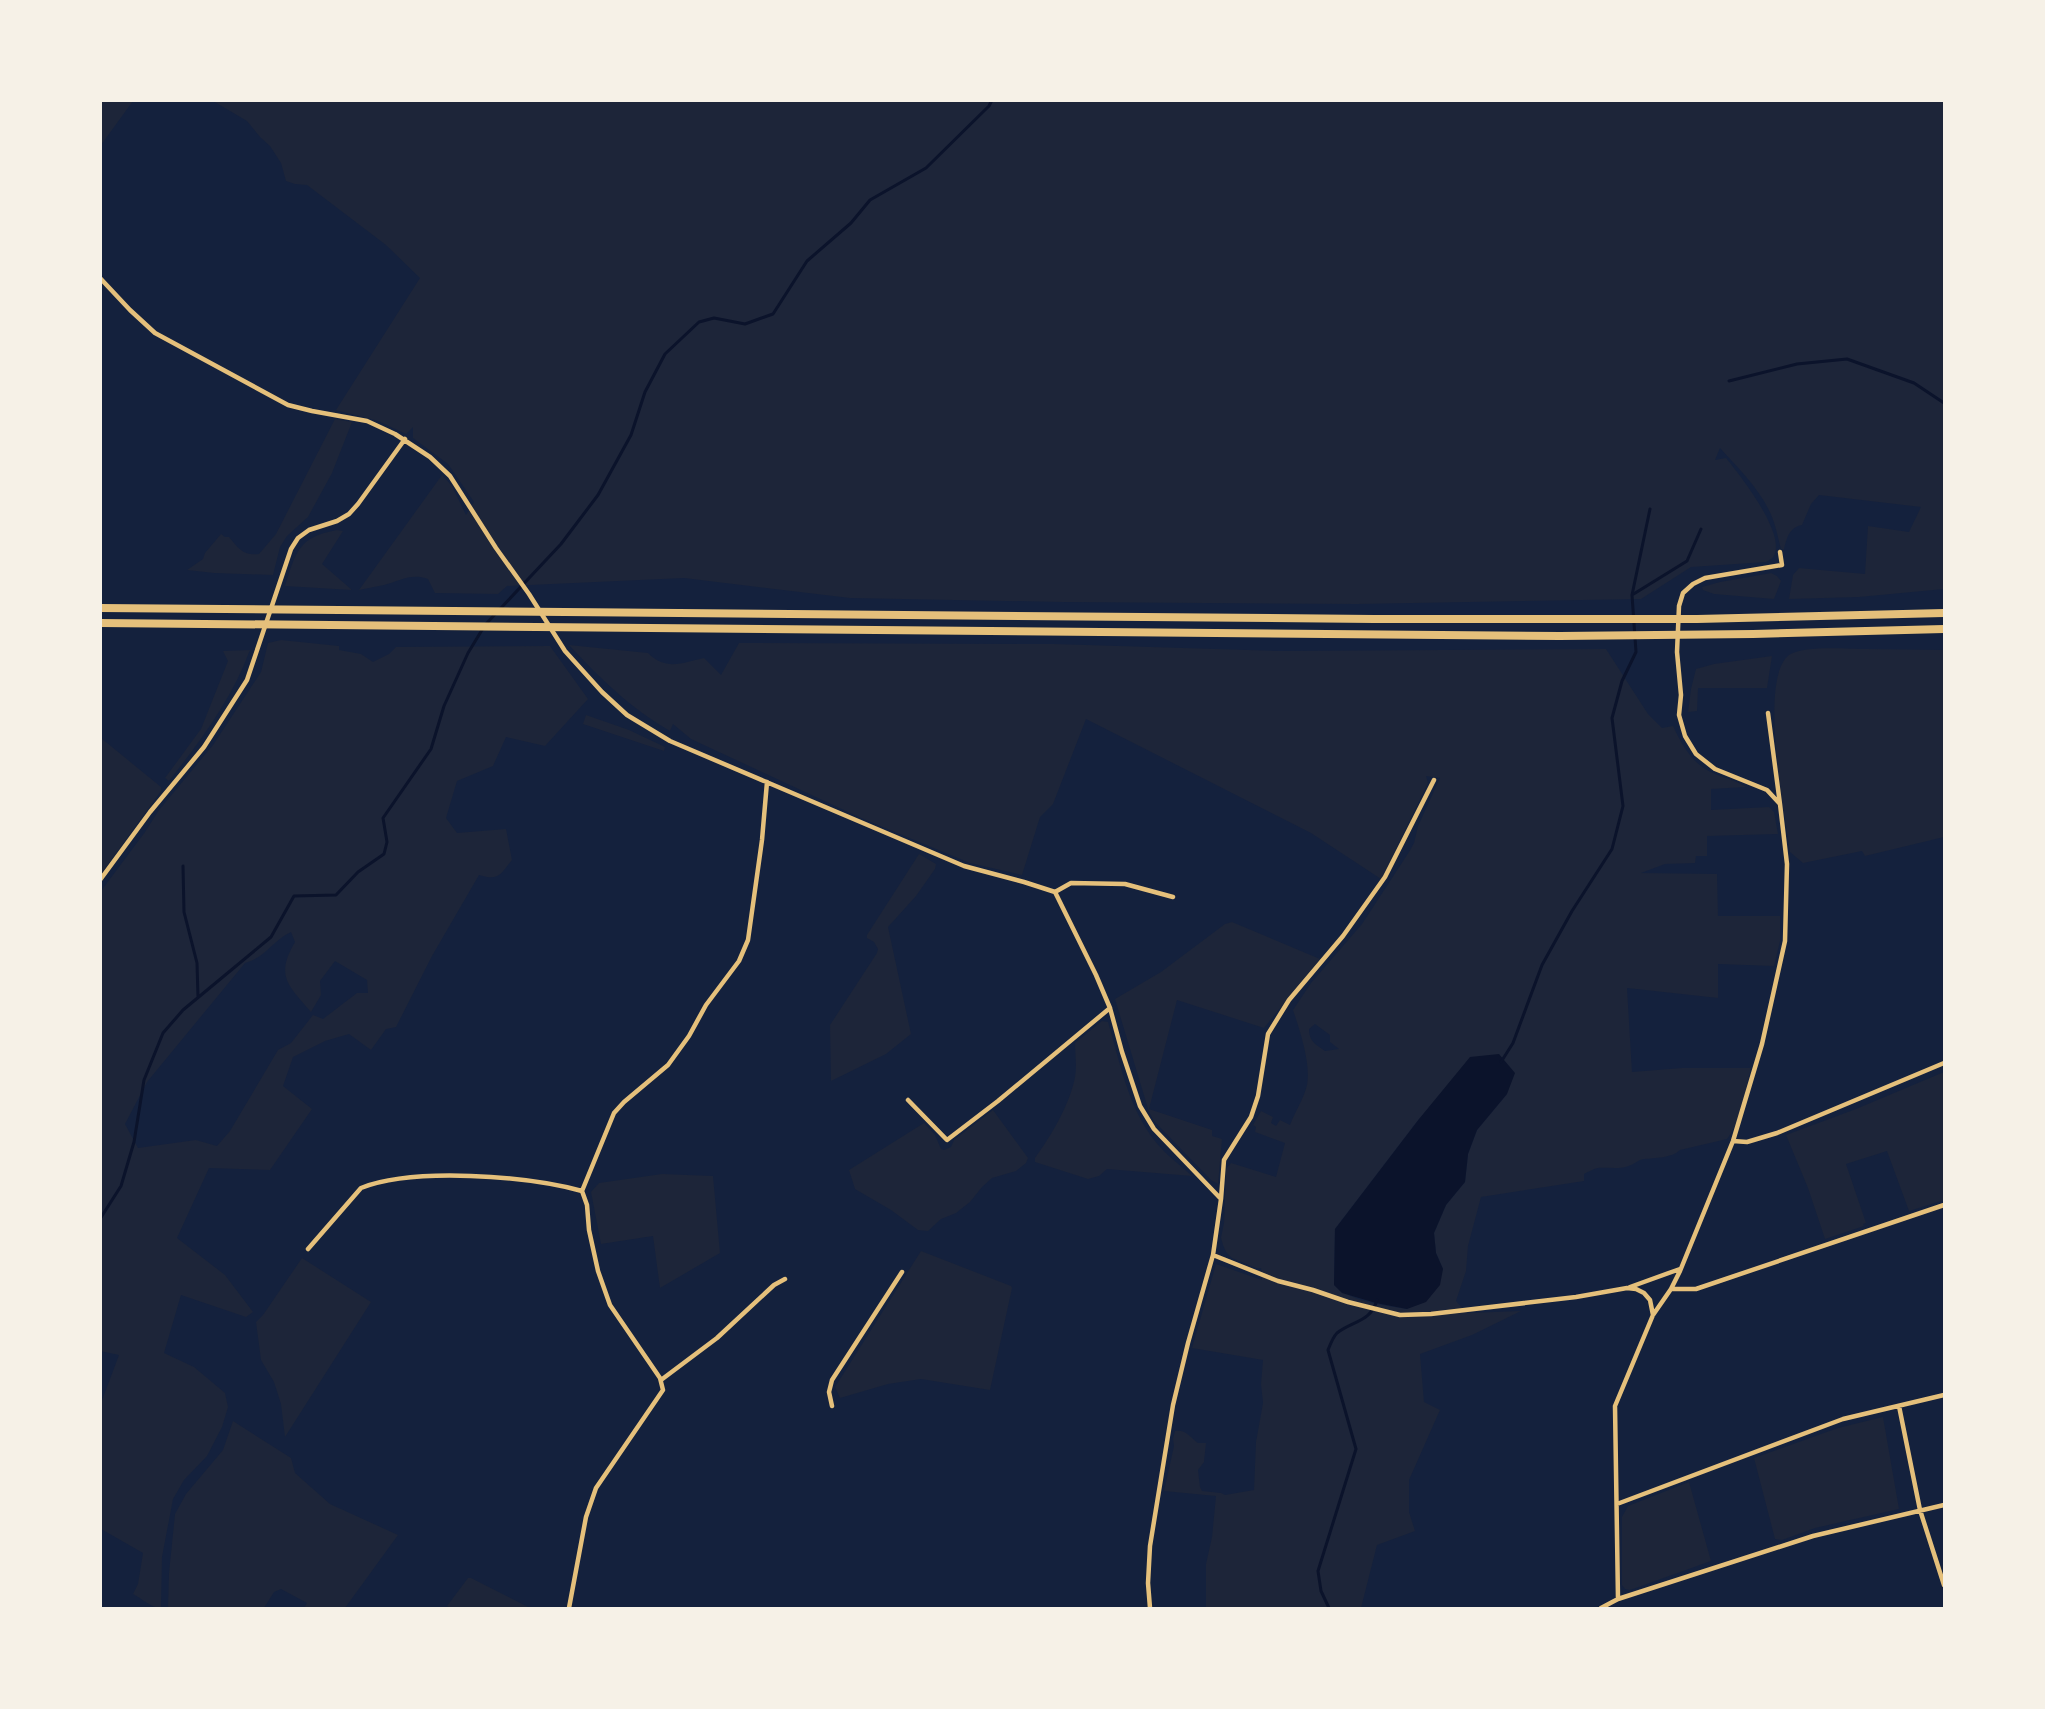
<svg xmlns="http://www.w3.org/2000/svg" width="2045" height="1709" font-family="Montserrat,sans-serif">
	<rect width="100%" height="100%" fill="#14213d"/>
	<!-- green -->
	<path fill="#1d2539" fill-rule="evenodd" d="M101 100 133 101 101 145 100 101Z
		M213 101H1944V589L1859 597 1789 599 1793 575 1799 568 1865 574 1868 526 1909 532 1921 507 1819 495 1811 504 1802 525C1789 527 1786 540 1784 550L1781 549C1778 538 1776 527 1772 517 1761 490 1739 469 1720 448L1715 460 1726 458C1740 475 1783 530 1775 553 1774 558 1770 560 1766 562L1691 567 1641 599 1357 604 1063 602 850 598 684 578 507 586 498 594 435 593 428 579C411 573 400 581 384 585 376 587 367 588 359 590L442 475 452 486 466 515 474 502 448 464 413 438V427L406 434 378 421 336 410 420 278 386 245 307 185 295 184 286 181 281 163 270 146 260 137 247 121Z
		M335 419 352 422 332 473 308 517 287 536 280 547 273 575 214 573 187 570 203 559 205 553 221 534 225 537H229C238 548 243 556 259 554L276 534Z
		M337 530 343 531 322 564 352 590 285 586C296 552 298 537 337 530Z
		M1771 573 1777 576 1781 581 1774 599 1714 594 1703 590 1702 587 1720 582Z
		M281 640 339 646V650L361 654 373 662 389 654 396 647 550 646 588 699 545 746 506 737 493 766 457 781 446 818 457 833 506 829 512 860C500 875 499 881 479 875L432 956 396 1027 386 1029 371 1050 349 1034 325 1041 293 1057 283 1086 312 1109 270 1170 209 1168 177 1238 225 1275 253 1312 246 1317 181 1295 164 1353 194 1367 225 1393 228 1407 222 1427 207 1456 184 1480 173 1499 162 1557 161 1608C153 1609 141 1598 133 1594L138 1584 143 1553 101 1529V1403L119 1355 100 1351 101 891 145 832 159 810 213 745 261 672 268 643ZM291 932 295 942C275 976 288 985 311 1012L321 995 320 981 335 961 367 980 368 993H357L323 1019 313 1015 291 1043 278 1050 230 1131 217 1146 196 1140 138 1148 125 1124 147 1082 245 963C265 958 272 941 291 932Z
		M739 643 1054 644 1279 651 1606 649 1648 714 1662 728 1673 726C1683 747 1693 765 1715 774 1725 778 1737 781 1746 787L1711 789V810L1769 807 1774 812 1778 834 1707 836V856H1696L1695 863 1665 864 1641 873 1717 874 1718 916H1780V941L1774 966 1718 964V998L1627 988 1632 1072 1682 1068H1751C1745 1090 1742 1120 1727 1139L1680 1150C1672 1158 1655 1158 1644 1159 1638 1160 1636 1163 1631 1165 1621 1170 1608 1167 1598 1168 1593 1169 1588 1172 1584 1174V1181L1481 1197 1468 1246 1466 1271 1456 1301 1467 1313 1521 1311 1472 1335 1420 1354 1424 1402 1440 1410 1409 1480V1512L1415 1531 1377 1545 1361 1608H1206V1564L1212 1537 1216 1496 1164 1491 1174 1446 1173 1439 1175 1431C1186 1429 1191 1438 1198 1443H1206L1204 1462 1198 1470 1200 1487 1202 1491 1221 1493 1225 1495 1254 1490 1256 1442 1263 1403 1261 1384 1263 1360 1192 1348 1216 1264 1262 1280 1261 1268H1256L1232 1258 1226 1252 1223 1245 1221 1238 1224 1223 1226 1169 1231 1163 1276 1177 1285 1143 1255 1132 1256 1127 1253 1125 1261 1111 1273 1117 1271 1123 1276 1126 1280 1120 1290 1125C1295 1112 1304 1098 1307 1085 1311 1064 1300 1031 1293 1010L1311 983 1362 924 1409 852 1414 843 1418 826 1440 778 1426 776 1428 783 1381 879 1311 833 1086 719 1053 804 1040 817 1022 875 970 863 861 818 691 739 673 724 670 731C630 708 600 678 569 645L648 653C666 671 682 663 704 658L721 675ZM1315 1024 1330 1035V1042L1339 1049 1325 1051C1315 1044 1309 1041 1309 1029ZM1507 1094 1477 1130 1468 1154 1465 1182 1446 1205 1434 1233 1436 1253 1443 1269 1407 1309C1383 1305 1351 1302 1334 1285L1335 1229 1419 1119Z
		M1866 649 1944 650V837L1865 856 1862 851 1803 863 1790 852C1785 815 1758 679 1789 655 1803 645 1848 649 1866 649Z
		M250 650C232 699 201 740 169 781L165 778 201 729 228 661 223 651Z
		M1772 656 1767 688H1698L1697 711 1688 712 1691 689 1696 669 1714 664Z
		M586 715 629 730 665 747 664 751 583 724Z
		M101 738 161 787V791L101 874Z
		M919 854 936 864 935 869 916 896 888 927 911 1034 886 1054 831 1081 830 1025 877 953 878 949 874 942 867 938V935Z
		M1232 922 1320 959 1264 1028 1177 1000 1149 1109 1212 1130V1136L1222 1139 1218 1184 1211 1180 1154 1121 1149 1112 1115 999 1161 972 1225 924Z
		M1102 1021 1108 1022C1120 1062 1128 1107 1155 1141 1165 1154 1180 1165 1192 1176L1107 1169 1099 1176 1088 1179 1035 1162V1158C1051 1136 1070 1104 1075 1077 1077 1066 1075 1054 1075 1043Z
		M1944 1072V1200L1909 1211 1887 1151 1846 1164 1866 1223 1863 1224 1864 1226 1825 1239 1808 1188 1786 1135 1856 1109Z
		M993 1110 1028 1158 1026 1163 1016 1171 992 1178 982 1187 970 1202 956 1213 941 1219 928 1231 918 1230 891 1210 855 1189 849 1170 924 1123 935 1135 941 1149 944 1150 951 1147 954 1140Z
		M662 1174 713 1176 720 1253 660 1288 653 1236 601 1244 591 1192 599 1183Z
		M921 1251 1011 1286 1012 1288 990 1390 921 1379 888 1384 840 1398 835 1387Z
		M302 1258 371 1302 285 1437 281 1404 274 1382 261 1360 256 1322 263 1315Z
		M1883 1417 1899 1509 1815 1528 1782 1540 1775 1539 1754 1458 1838 1428Z
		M233 1421 291 1458 295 1473 330 1504 398 1535 345 1608H304L307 1603 281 1589 274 1592 264 1608H168L169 1573 175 1514 186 1494 223 1450Z
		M1689 1482 1711 1561 1630 1590 1625 1589 1622 1585V1517L1628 1506Z
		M468 1578H471L530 1608H450L447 1606Z"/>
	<!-- water -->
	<path fill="#0b132b" d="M1499 1054 1515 1073 1507 1094 1477 1130 1468 1154 1465 1182 1446 1205 1434 1233 1436 1253 1443 1269 1440 1285 1426 1302 1407 1309 1376 1303 1342 1293 1334 1285 1335 1229 1419 1119 1470 1057Z"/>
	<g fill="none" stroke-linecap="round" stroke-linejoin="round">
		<!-- stream -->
		<path stroke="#0b132b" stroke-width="3" d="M1729 381 1797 364 1847 359 1914 383 1944 403
			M1632 595 1650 509
			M183 866 184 912 197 963 198 997
			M1501 1062 1513 1043 1542 965 1572 911 1612 849 1623 806 1612 718 1622 681 1636 652 1632 595 1687 561 1701 529
			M100 1219 121 1186 134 1142 144 1080 163 1033 183 1010 271 937 294 896 336 895 358 872 384 854 387 842 383 818 431 749 444 706 468 653 485 625 561 544 598 495 631 435 645 392 665 354 699 322 714 318 745 324 773 314 807 261 851 223 870 200 926 168 989 106 992 100
			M1329 1608 1321 1591 1318 1571 1356 1449 1328 1350C1330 1345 1333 1337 1337 1333 1352 1321 1371 1322 1377 1300"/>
		<!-- minor -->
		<path stroke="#e5c07b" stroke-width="4.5" d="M100 278 130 310 155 333 288 405 312 411 367 421 395 434 430 457 450 476 496 548 529 594 565 651 602 692 627 715 670 741 964 866 1024 882 1055 892 1096 975 1110 1008 1122 1052 1140 1106 1154 1129 1221 1199 1213 1255 1188 1343 1173 1405 1164 1460 1150 1546 1148 1583 1150 1608
			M1768 713 1780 804
			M100 880 150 812 204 747 247 680 291 549 298 538 309 530 337 521 349 514 358 504 405 439
			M1055 892 1071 883 1125 884 1173 897
			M908 1100 947 1140 998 1101 1110 1008
			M1733 1141 1747 1142 1777 1133 1944 1063
			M1221 1199 1224 1160 1251 1117 1258 1096 1268 1034 1289 1000 1343 936 1385 877 1434 780
			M308 1249 361 1188C415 1167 526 1176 582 1191
			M1213 1255 1278 1281 1313 1290 1348 1302 1400 1315 1431 1314 1576 1297 1627 1288 1636 1289 1644 1293 1650 1300 1653 1315
			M1630 1287 1680 1269
			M1671 1289H1696L1944 1205
			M661 1380 717 1338 774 1285 785 1279
			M832 1406 829 1392 832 1380 902 1272
			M1899 1406 1920 1510 1944 1585
			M1617 1504 1843 1419 1944 1395
			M1618 1599 1615 1406 1653 1315 1671 1289 1680 1271 1733 1141 1762 1044 1785 941 1787 864 1780 804 1767 790 1715 769 1696 754 1685 736 1679 715 1681 695 1677 652 1679 606 1683 593 1693 584 1705 578 1782 565 1780 552
			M569 1608 586 1517 596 1488 663 1390 660 1378 610 1305 598 1271 589 1230 587 1205 582 1191 614 1113 624 1102 668 1065 689 1036 706 1005 739 961 748 940 762 840 767 782
			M1601 1608 1618 1599 1813 1536 1944 1505"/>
		<!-- trunk -->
		<path stroke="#e5c07b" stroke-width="8" d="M100 608 1374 619H1697L1944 613
			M100 623 1560 636 1753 634 1944 629"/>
	</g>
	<!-- border -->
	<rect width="2045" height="1709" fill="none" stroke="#f6f1e7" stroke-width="204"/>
</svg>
